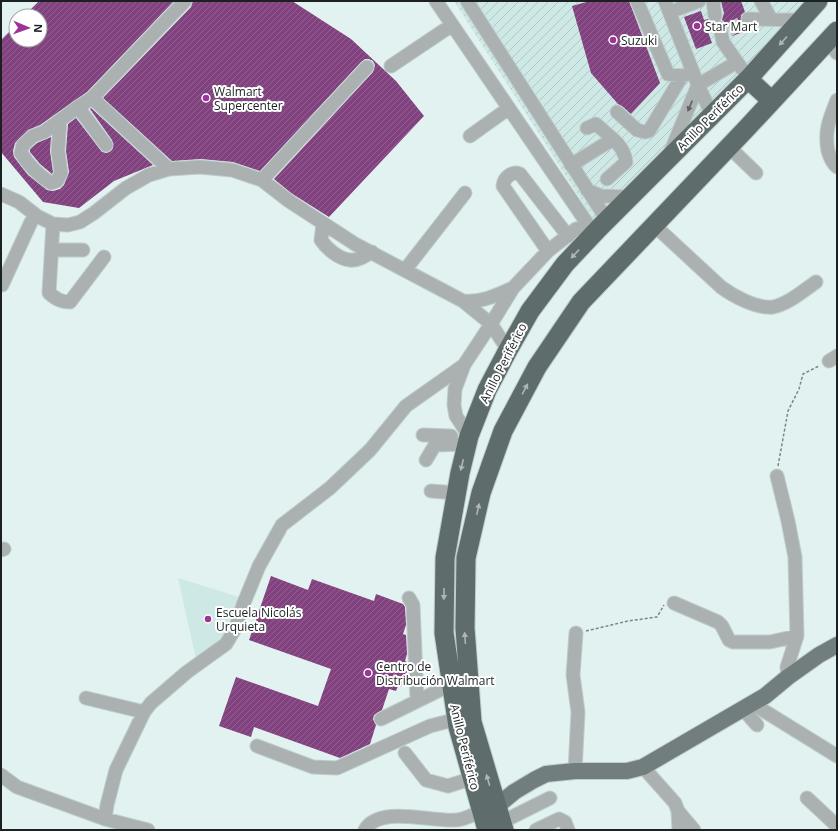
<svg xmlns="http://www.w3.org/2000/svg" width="838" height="831" font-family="'Open Sans',sans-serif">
	<defs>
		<pattern id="industrial-furrows" width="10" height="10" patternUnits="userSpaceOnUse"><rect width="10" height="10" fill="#cee8e6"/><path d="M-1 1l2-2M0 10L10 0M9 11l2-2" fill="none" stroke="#b0c7c5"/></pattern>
		<pattern id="building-hatch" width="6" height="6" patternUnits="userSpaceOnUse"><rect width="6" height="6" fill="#82417f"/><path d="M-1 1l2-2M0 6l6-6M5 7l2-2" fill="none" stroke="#90608e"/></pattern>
	</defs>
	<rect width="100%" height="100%" fill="#e2f2f1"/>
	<!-- built -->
	<path fill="#cee8e6" d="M178 578 239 597 220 641 196 659Z"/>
	<!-- industrial -->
	<path fill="url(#industrial-furrows)" d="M454 1H818L599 228Z"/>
	<!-- building -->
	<path fill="url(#building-hatch)" d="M39 1H174L87 92 40 125 28 130 15 143 13 151 14 157 28 175 47 190 53 191 60 189 64 185 69 172 66 151 68 124 76 118 102 152 107 153 111 151 113 148 112 140 90 109 91 108 153 165 114 181 79 208 43 202 1 152V40L16 25V40H40V16H24Z
		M193 1H292L351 39 396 81 424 116 329 217 291 193 274 179 373 72 375 65 373 61 369 59H365L361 62 260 171 233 162 201 159 172 161 103 98 191 7Z
		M590 1H629L660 83 631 114 622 106 618 104 591 73 572 6Z
		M721 1H741L745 12 741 15V22L744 26 751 27 752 29 732 36 728 25 722 20 724 13Z
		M701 11 704 20 708 19 709 21 714 24 712 31 708 32 712 43 696 49 684 17Z
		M51 137 50 151 53 172 52 174 40 164 30 152V149L37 143Z
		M271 576 308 590 312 579 374 601 376 594 403 604 405 607 406 625 403 634 406 635 407 654 405 661 407 662 408 669 401 687 398 686 396 691 389 689 382 710 374 715 373 719 376 725 370 744 340 758 254 727 251 737 219 726 236 677 318 706 331 669 249 640Z"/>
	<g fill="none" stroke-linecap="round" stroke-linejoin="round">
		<!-- minor-tunnel -->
		<path stroke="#bac8c7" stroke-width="13" stroke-dasharray="13 6" stroke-linecap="butt" d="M729 30 748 19"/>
		<defs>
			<path id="minor" d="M436 1 589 226
				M467 1 607 220
				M637 1 668 74 682 76 693 72
				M665 1 698 85 712 115
				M713 1 715 16
				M761 1 771 19
				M678 9 699 1
				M748 19 801 20
				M720 28 723 42 742 69
				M828 41 837 53
				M391 66 452 25
				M92 98 169 169
				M837 100C830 118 824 130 828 151 830 158 832 163 837 167
				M78 107 106 145
				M617 112 637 130 645 132 649 131 682 76
				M60 121 58 151 61 173 57 181 51 183C38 175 29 166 21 153L23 145 33 136 44 132 78 107 92 98 185 1
				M587 128 596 124 613 139
				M470 136 509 108
				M729 147 756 173
				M670 153 698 85 737 62
				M571 165 613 139C620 145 625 153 626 162L607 179
				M262 180 367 67
				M587 190 601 196 631 197
				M1 194 19 202 37 216 53 224 68 225 80 222 94 213 126 188 149 175 169 169 200 167 232 170 262 180 289 201 355 244 463 301 491 324 508 350
				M53 224 49 293C56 299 61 302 70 302L104 257
				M323 224 321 240C327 249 339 259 350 260 358 261 365 256 372 252
				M654 225 721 287C733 296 757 309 773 307 788 304 803 291 816 282
				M52 250H83
				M548 251 503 186C504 177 512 171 520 174L568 236
				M405 270 465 193
				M2 285 31 222
				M463 301C482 303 496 295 513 288
				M829 361 837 356
				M423 435 451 436
				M469 436 456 416 454 405 455 389 464 365 491 324 513 288 548 251 576 229 589 226 599 228
				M426 460 435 445 467 444
				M777 476 788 521 795 557 797 636 787 667 788 677
				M431 491 457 493
				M1 550 4 549
				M409 598 413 605 417 700
				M674 603 718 622 722 626 729 640 733 642H770L797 636
				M86 698 144 712
				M753 704 837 756
				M743 709 757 725
				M381 719 452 684
				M257 746 313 767 337 768 430 726 457 719
				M405 753 426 780 448 786 473 778
				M643 767 675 803 678 811 679 830
				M575 771 578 712 573 675 576 633
				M1 775 17 787 105 819 148 830
				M807 798 837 826
				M678 811 694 830
				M105 819 107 805 116 770 144 712 151 703 187 672 226 644 235 629 243 605 259 566 282 525 330 488 370 450 406 406 464 365
				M502 822 550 798
				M365 830C379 805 431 822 456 820 464 820 474 814 482 811
				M536 830 559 819 565 822 568 830"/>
			<path id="major" d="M496 807 514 792 534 780 546 774 575 771H627L643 767 765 696 788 677 819 655 837 645"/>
			<path id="highway" d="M748 79 772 101
				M487 830 458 727 444 633 445 558 460 473 469 436 487 390 508 350 530 311 565 264 599 228 748 79 818 1
				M504 830 472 722 465 628 466 558 481 493 503 431 537 367 581 302 745 130 837 31"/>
		</defs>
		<!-- minor casing -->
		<use href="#minor" stroke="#becccc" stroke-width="15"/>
		<!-- major casing -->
		<use href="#major" stroke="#becccc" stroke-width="18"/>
		<!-- highway casing -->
		<use href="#highway" stroke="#becccc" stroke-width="21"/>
		<!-- path -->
		<path stroke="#7b8685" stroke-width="1.5" stroke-dasharray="3 2" stroke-linecap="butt" d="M778 466 788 411 799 389 803 374 819 366
			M586 631 628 621 657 617 664 605
			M519 830H520"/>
		<!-- minor -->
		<use href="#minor" stroke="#abb1b1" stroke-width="13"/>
		<!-- major -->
		<use href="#major" stroke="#727e7e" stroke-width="16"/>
		<!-- highway -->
		<use href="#highway" stroke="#5e6c6b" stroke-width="19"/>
	</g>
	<!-- one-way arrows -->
	<defs><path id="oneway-solid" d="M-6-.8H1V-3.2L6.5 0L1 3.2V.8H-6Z"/></defs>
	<g fill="#aeb6b5">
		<use href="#oneway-solid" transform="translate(783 41) rotate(132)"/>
		<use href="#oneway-solid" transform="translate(575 254) rotate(133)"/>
		<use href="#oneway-solid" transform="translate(525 389) rotate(-62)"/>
		<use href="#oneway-solid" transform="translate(462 465) rotate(103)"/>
		<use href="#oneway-solid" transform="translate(478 509) rotate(-77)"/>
		<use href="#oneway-solid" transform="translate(444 594) rotate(91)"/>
		<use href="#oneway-solid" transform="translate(465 638) rotate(-94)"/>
		<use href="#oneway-solid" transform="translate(488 780) rotate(-106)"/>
	</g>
	<use fill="#5c6262" href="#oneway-solid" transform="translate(690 106) rotate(113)"/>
	<!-- markers -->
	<g fill="#9b3599" stroke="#fff" stroke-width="1.5">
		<circle cx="697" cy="26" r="4"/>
		<circle cx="613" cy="40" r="4"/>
		<circle cx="206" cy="98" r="4"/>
		<circle cx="208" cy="619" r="4"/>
		<circle cx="368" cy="673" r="4"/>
	</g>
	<g text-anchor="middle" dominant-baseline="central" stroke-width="4" stroke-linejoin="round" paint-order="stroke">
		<!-- poi labels -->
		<g font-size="12" fill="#1b2121" stroke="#fff" text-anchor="start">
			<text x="705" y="26">Star Mart</text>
			<text x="621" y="40">Suzuki</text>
			<text x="214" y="91">Walmart<tspan x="214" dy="14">Supercenter</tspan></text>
			<text x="216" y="612">Escuela Nicolás<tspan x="216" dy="14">Urquieta</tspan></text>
			<text x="376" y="666">Centro de<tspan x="376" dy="14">Distribución Walmart</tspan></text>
		</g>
		<!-- street labels -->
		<g font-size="12" fill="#1b2121" stroke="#fff">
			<text transform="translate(710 117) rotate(-45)">Anillo Periférico</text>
			<text transform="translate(503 363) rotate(-63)">Anillo Periférico</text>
			<text transform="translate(465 747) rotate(76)">Anillo Periférico</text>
		</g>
	</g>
	<!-- border -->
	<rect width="838" height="831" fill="none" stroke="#1b2121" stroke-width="4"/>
	<!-- north arrow -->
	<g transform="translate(28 28) rotate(92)"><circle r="19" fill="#ffffff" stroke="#a4a6a6"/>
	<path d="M0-3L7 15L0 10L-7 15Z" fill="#9b3599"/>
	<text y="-6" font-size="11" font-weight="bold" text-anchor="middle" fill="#1b2121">N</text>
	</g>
</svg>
